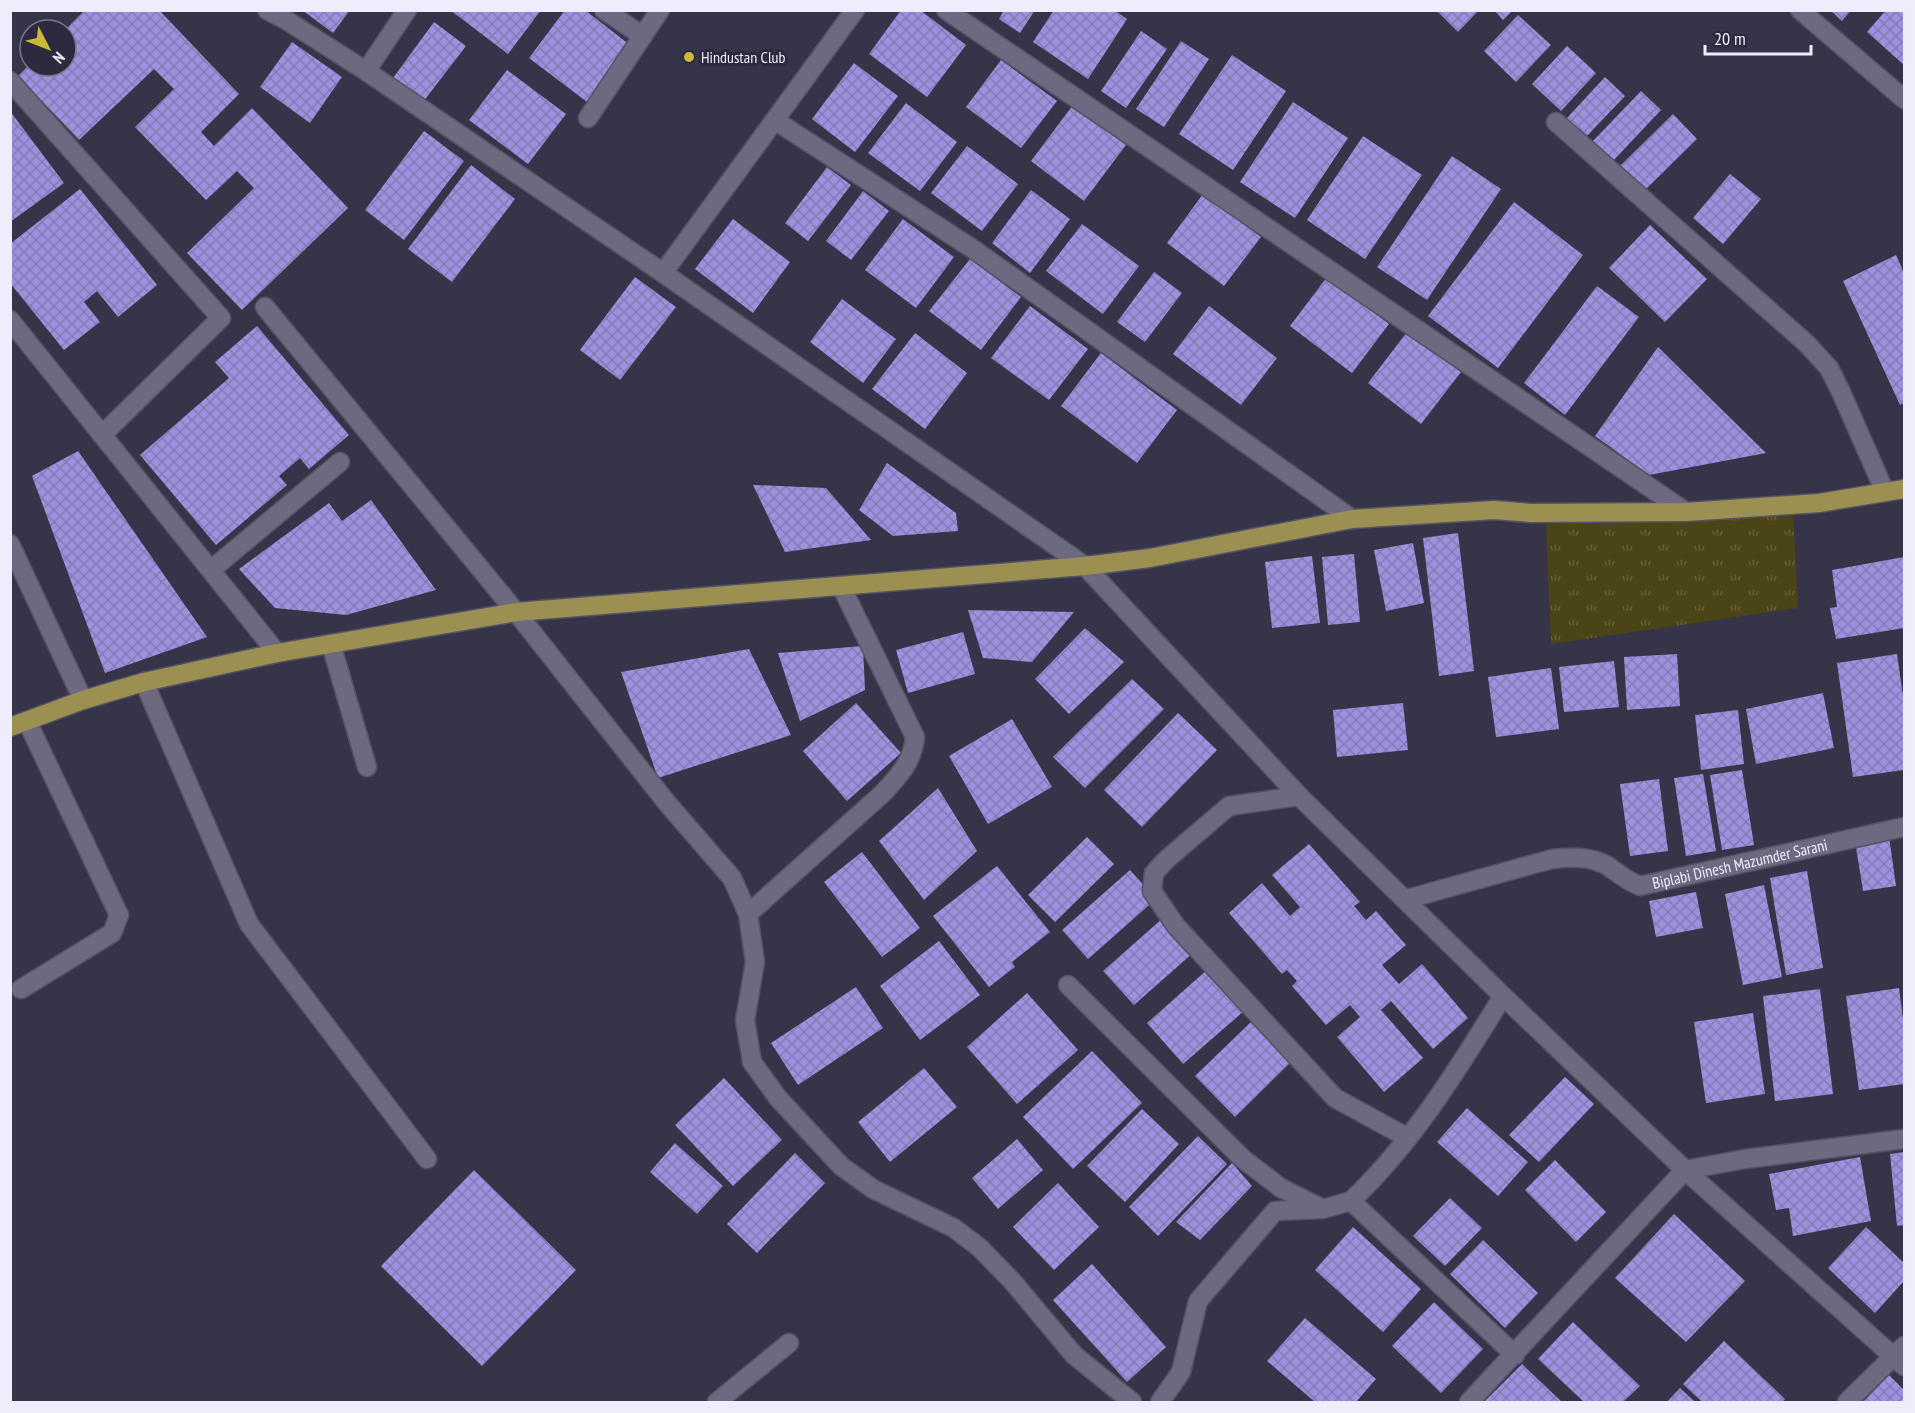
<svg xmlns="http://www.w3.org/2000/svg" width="1915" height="1413" font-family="'PT Sans Narrow',sans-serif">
	<defs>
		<pattern id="grass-tufts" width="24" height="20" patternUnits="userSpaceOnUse" patternTransform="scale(1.5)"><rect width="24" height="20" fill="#4b4417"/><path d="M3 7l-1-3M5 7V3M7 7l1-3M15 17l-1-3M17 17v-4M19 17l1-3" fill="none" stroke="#655f3a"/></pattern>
		<pattern id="building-cross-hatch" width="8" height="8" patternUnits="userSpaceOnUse" patternTransform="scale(1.5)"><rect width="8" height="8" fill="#9b91de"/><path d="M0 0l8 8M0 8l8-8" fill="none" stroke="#827bb2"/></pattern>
	</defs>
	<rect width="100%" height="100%" fill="#363449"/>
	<!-- grass -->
	<path fill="url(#grass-tufts)" d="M1792 494 1798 608 1551 644 1546 525Z"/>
	<!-- building -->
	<path fill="url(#building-cross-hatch)" d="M85 10H159L239 94 201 132 214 146 252 108 348 208 242 310 187 253 254 188 237 171 206 200 135 127 174 89 154 69 79 140 18 76 30 64 66 66V29Z
		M302 10H350L333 33Z
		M450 10H541L508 54Z
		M565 10H585L630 45 587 102 529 58Z
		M901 10H920L966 45 927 97 869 54Z
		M1004 10H1035L1020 33 999 19Z
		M1054 10H1114L1127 19 1088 79 1033 42Z
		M1436 10H1479L1458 32Z
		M1494 10H1513L1503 20Z
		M1830 10H1851L1842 21Z
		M1886 10H1904V65L1867 32Z
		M1518 15 1551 45 1516 82 1484 51Z
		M434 22 466 46 423 102 393 78Z
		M1141 31 1167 49 1126 108 1101 91Z
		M1181 41 1209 59 1164 127 1136 109Z
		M292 42 342 77 310 123 260 87Z
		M1567 46 1596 73 1561 111 1532 84Z
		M1232 55 1286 91 1233 170 1179 134Z
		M1001 60 1057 101 1021 148 966 107Z
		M854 63 898 96 855 152 812 119Z
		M507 70 566 114 528 164 469 120Z
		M1605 77 1625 96 1586 137 1566 119Z
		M1641 91 1661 110 1612 162 1592 142Z
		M1293 102 1348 138 1295 218 1240 182Z
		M906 103 957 142 920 191 868 153Z
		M1073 105 1126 145 1084 201 1031 161Z
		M10 111 64 183 10 222Z
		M1673 114 1697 139 1643 192 1620 166Z
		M424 131 464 161 404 240 365 210Z
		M1363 136 1422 175 1365 259 1307 220Z
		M967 146 1018 184 982 231 931 193Z
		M1452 156 1501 189 1427 300 1377 267Z
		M471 165 515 199 452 282 408 249Z
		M827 167 851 185 808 241 785 223Z
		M1730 174 1761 199 1723 244 1693 218Z
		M80 189 157 285 118 317 97 291 84 302 100 322 64 350 10 283V244Z
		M1031 190 1070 219 1030 273 992 243Z
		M863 191 889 211 851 260 826 241Z
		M1203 194 1261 237 1224 286 1167 243Z
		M1514 202 1583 255 1498 368 1428 316Z
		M733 219 790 262 753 313 695 269Z
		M903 219 954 257 916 308 865 270Z
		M1082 224 1139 266 1103 314 1046 271Z
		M1650 225 1707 279 1665 322 1609 268Z
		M1896 255 1904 273V403L1900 405 1843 281Z
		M970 259 1021 297 981 350 929 311Z
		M1154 272 1182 293 1145 342 1117 322Z
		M635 277 676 307 620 380 580 350Z
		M1327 277 1389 324 1352 373 1290 326Z
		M1597 286 1639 317 1565 415 1524 383Z
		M842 299 896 339 863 383 810 342Z
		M1030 306 1088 349 1049 400 991 358Z
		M1209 306 1277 358 1241 405 1173 354Z
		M257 326 349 435 309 469 300 458 279 476 287 485 216 545 140 455 229 378 215 362Z
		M1407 332 1461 372 1421 424 1368 383Z
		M915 333 967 373 925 429 872 389Z
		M1658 347 1766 453 1649 475 1595 436Z
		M1101 353 1177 410 1137 463 1061 406Z
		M78 451 207 637 105 673 32 476Z
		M887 463 956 513 958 531 893 536 859 510Z
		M753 485 826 488 871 540 785 552Z
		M371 500 436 590 346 615 275 608 239 569 329 503 342 521Z
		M1458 533 1474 671 1439 676 1423 538Z
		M1413 543 1424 603 1386 611 1374 550Z
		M1354 554 1360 622 1328 625 1322 557Z
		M1312 556 1320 623 1272 628 1265 562Z
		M1904 557V628L1836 639 1830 608 1837 607 1832 570Z
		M968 610 1074 612 1032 662 983 658Z
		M1085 628 1124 662 1069 714 1035 679Z
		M963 632 975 674 908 693 896 650Z
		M863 646 865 690 800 721 778 653Z
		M749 649 791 735 658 778 621 672Z
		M1677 654 1680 706 1627 710 1624 657Z
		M1897 654 1904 703V770L1853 777 1837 663Z
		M1614 661 1619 707 1564 712 1559 667Z
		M1551 668 1559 729 1496 737 1488 677Z
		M1132 679 1164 709 1085 788 1053 757Z
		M1823 693 1834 748 1756 764 1746 709Z
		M856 703 901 753 847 801 803 751Z
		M1403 703 1408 750 1337 757 1333 710Z
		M1738 710 1744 764 1701 770 1695 715Z
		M1178 713 1217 750 1142 827 1104 790Z
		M1012 719 1052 787 988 824 949 756Z
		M1742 770 1754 845 1722 850 1710 775Z
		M1703 774 1716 851 1686 856 1674 778Z
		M1659 779 1668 851 1630 856 1620 784Z
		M938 788 977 851 924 900 879 841Z
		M1889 836 1896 886 1863 891 1855 841Z
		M1087 837 1114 864 1055 922 1028 895Z
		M1309 844 1360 902 1354 906 1366 920 1376 911 1406 945 1382 965 1399 984 1422 964 1468 1018 1433 1049 1391 1001 1381 1010 1423 1058 1384 1092 1337 1037 1360 1017 1350 1005 1326 1025 1292 986 1297 981 1287 970 1282 974 1229 913 1262 883 1290 916 1300 907 1272 875Z
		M862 852 920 928 882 957 824 882Z
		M997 866 1050 932 1012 962 1015 967 989 987 933 916Z
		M1130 870 1156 899 1088 959 1062 930Z
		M1807 871 1823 968 1786 975 1770 878Z
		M1764 885 1782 977 1743 985 1725 894Z
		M1696 892 1703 928 1656 937 1649 901Z
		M1163 918 1194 952 1134 1005 1103 971Z
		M939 941 980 995 920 1040 880 986Z
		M1208 969 1244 1011 1183 1064 1147 1023Z
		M856 987 883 1028 798 1085 771 1043Z
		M1899 988 1904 1027V1084L1859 1090 1846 996Z
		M1820 989 1833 1094 1775 1101 1763 996Z
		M1027 993 1078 1050 1017 1104 967 1047Z
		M1753 1013 1765 1094 1706 1103 1694 1022Z
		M1252 1021 1292 1061 1235 1117 1195 1076Z
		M1092 1051 1142 1103 1073 1169 1023 1117Z
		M924 1068 957 1107 890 1162 858 1122Z
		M1565 1077 1594 1104 1539 1162 1509 1135Z
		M724 1078 782 1140 733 1186 675 1125Z
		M1467 1108 1528 1162 1498 1196 1437 1142Z
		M1142 1109 1179 1144 1125 1202 1087 1166Z
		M1198 1136 1227 1164 1158 1236 1129 1207Z
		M1017 1139 1043 1170 998 1209 972 1178Z
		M675 1143 723 1186 697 1214 650 1172Z
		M1904 1152V1225L1897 1226 1890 1154Z
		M795 1153 825 1183 757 1253 727 1224Z
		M1860 1157 1871 1221 1793 1236 1789 1208 1776 1210 1769 1174Z
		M1555 1160 1606 1212 1576 1242 1525 1190Z
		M1232 1163 1252 1186 1200 1240 1176 1222Z
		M474 1170 576 1270 482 1366 381 1266Z
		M1058 1183 1099 1227 1054 1270 1013 1227Z
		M1450 1198 1482 1228 1445 1266 1413 1236Z
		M1674 1214 1745 1281 1686 1342 1615 1278Z
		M1353 1227 1421 1289 1383 1332 1315 1270Z
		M1866 1227 1904 1263V1281L1875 1313 1828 1268Z
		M1483 1240 1538 1293 1505 1328 1450 1274Z
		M1092 1264 1166 1347 1127 1382 1053 1300Z
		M1434 1302 1483 1349 1441 1393 1392 1346Z
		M1305 1318 1376 1379 1356 1402H1315L1267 1361Z
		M1573 1322 1640 1386 1623 1402H1584L1538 1359Z
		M1724 1341 1785 1399 1782 1402H1702L1683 1384Z
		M1522 1364 1562 1402H1484Z
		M1889 1375 1904 1390V1402H1863Z
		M1680 1388 1695 1402H1667Z"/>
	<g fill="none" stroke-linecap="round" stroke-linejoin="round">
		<defs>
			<g id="minor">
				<path d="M267 10 286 20 366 71 663 273 1085 566 1299 796 1503 996 1685 1170 1904 1366"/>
				<path d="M604 10 643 36"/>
				<path d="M946 10 1686 512"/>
				<path d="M1800 10 1904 99"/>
				<path d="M366 71 407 10"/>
				<path d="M10 81 221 318 102 435"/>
				<path d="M588 118 660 10"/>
				<path d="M776 121 973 249 1352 519"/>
				<path d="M1556 122 1807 344 1829 368 1841 392 1885 492"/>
				<path d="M663 273 855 10"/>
				<path d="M265 307 516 612 667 803 732 878 748 914 755 962 745 1020 752 1062 778 1098 841 1166 873 1189 954 1228 980 1248 1013 1282 1074 1355 1132 1402"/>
				<path d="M10 320 277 653"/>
				<path d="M10 544 83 700"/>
				<path d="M211 570 340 462"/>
				<path d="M331 644 367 767"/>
				<path d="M144 682 249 924 427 1159"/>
				<path d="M1299 796 1229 806 1167 859 1154 873 1152 891 1176 926 1335 1098 1408 1138"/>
				<path id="s1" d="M1407 899 1552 859C1570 857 1591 856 1608 866 1619 874 1627 881 1640 886L1904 827"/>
				<path d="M748 914 882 794C899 776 913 761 915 737L841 586"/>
				<path d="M1068 985 1243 1159 1281 1188 1323 1209 1351 1201 1515 1355"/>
				<path d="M21 989 112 933 119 915 27 721"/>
				<path d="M1351 1201C1414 1141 1458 1069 1503 996"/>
				<path d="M717 1402 789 1343"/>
				<path d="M1160 1402 1181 1372 1198 1301 1275 1211 1321 1209"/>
				<path d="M1469 1402 1685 1170 1745 1159 1904 1139"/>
				<path d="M1847 1402 1904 1346"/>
			</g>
			<path id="major" d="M10 727 83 700 144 682 277 653 516 612 1085 566 1150 558 1352 519 1494 510 1531 513 1686 512 1819 503 1904 489"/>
		</defs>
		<!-- minor casing -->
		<use href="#minor" stroke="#545264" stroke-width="21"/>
		<!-- major casing -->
		<use href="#major" stroke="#545264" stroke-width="21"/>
		<!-- minor -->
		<use href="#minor" stroke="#6c6981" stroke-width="18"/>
		<!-- major -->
		<use href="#major" stroke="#9b9052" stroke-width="18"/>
	</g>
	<!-- markers -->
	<circle fill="#ccb939" stroke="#2c2a3f" stroke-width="2" cx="689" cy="57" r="6"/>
	<g text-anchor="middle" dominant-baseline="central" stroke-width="6" stroke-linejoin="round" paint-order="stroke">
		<!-- poi labels -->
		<g font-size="16" fill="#eeedfb" stroke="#2c2a3f" text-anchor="start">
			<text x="701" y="57">Hindustan Club</text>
		</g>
		<!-- street labels -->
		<g font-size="16" fill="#eeedfb" stroke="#2c2a3f">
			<text stroke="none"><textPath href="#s1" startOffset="348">Biplabi Dinesh Mazumder Sarani</textPath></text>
		</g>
	</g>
	<!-- border -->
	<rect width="1915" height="1413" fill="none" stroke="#eeedfb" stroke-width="24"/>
	<!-- north arrow -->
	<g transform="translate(48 48) rotate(132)"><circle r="28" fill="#2c2a3f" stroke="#7a788a" stroke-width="1.5"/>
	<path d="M0-4.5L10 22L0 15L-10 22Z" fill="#ccb939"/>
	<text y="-9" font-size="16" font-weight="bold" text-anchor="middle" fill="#eeedfb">N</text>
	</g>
	<!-- scale -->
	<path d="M1705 45v9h106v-9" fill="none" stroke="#eeedfb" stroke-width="3"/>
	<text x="1714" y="45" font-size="18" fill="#eeedfb" stroke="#2c2a3f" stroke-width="4.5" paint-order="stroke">20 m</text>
</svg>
